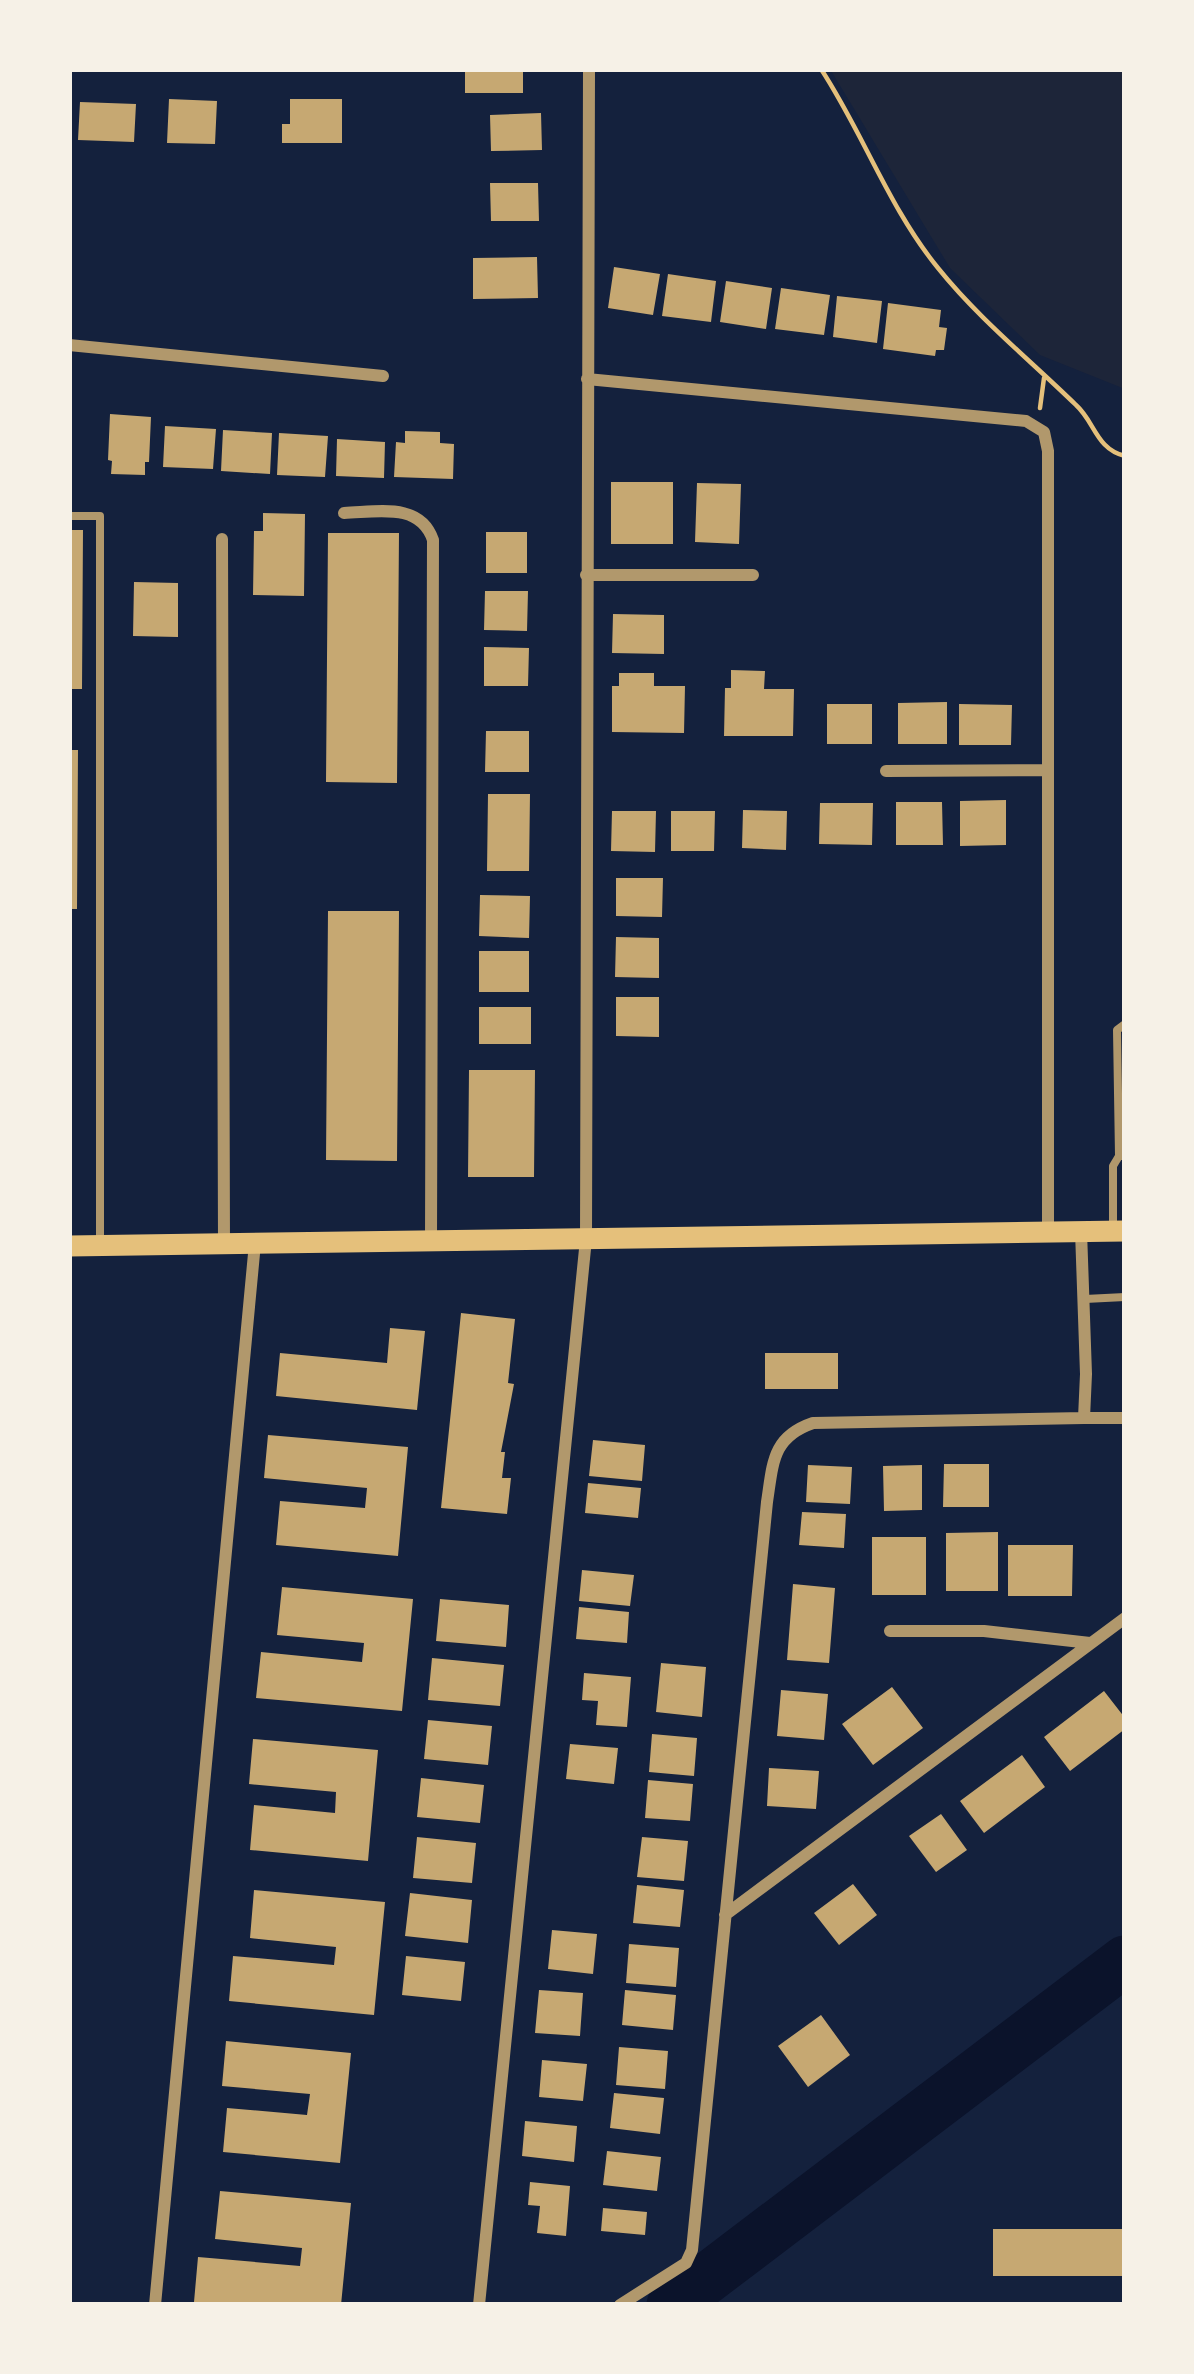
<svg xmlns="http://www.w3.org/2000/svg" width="1194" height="2374" font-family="'PT Sans',sans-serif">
	<rect width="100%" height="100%" fill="#14213d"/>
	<!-- green -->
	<path fill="#1d2539" d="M830 69H1125V389L1040 355 950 268Z"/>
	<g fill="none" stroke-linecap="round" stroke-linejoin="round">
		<!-- river -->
		<path stroke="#0b132b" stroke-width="51" d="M672 2305 1125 1961"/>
	</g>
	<!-- building -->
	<path fill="#c6a872" d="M465 69H523V93H465Z
		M169 99 217 101 215 144 167 143Z
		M290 99H342V143H282V124H290Z
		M80 102 136 104 134 142 78 140Z
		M541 113 542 150 491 151 490 115Z
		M490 183H538L539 221H491Z
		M537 257 538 298 473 299V258Z
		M614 267 660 274 653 315 608 308Z
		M668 274 716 281 711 322 662 316Z
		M726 281 772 288 766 329 720 322Z
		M781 288 830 295 824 335 775 329Z
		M837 296 882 301 877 343 833 337Z
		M888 303 941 310 939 327 947 328 944 350H936L935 356 883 349Z
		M110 414 151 417 149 462H145V475L111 474 112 461 108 460Z
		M165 426 216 429 213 469 163 467Z
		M223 430 272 433 270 474 221 471Z
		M405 431 440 432V443L454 444 453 479 394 477 396 442 405 443Z
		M279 433 328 436 325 477 277 475Z
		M337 439 385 442 384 478 336 476Z
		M611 482H673V544H611Z
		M697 483 741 484 739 544 695 542Z
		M263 513 305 514 304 596 253 595 254 531H263Z
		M69 530H83L82 689H69Z
		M486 532H527V573H486Z
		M328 533H399L397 783 326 782Z
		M134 582 178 583V637L133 636Z
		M485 591H528L527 631 484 630Z
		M613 614 664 615V654L612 653Z
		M484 647 529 648 528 686H484Z
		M731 670 765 671 764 689H794L793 736H724L725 688H731Z
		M619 673H654V686H685L684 733 612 732V686H619Z
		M947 702V744H898V703Z
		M827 704H872V744H827Z
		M959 704 1012 705 1011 745H959Z
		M486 731H529V772H485Z
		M69 750H78L77 909H69Z
		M488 794H530L529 871H487Z
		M1006 800V845L960 846V801Z
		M896 802H942L943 845H896Z
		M820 803H873L872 845 819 844Z
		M743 810 787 811 786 850 742 848Z
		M612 811H656L655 852 611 851Z
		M671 811H715L714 851H671Z
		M616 878H663L662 917 616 916Z
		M480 895 530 896 529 938 479 936Z
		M328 911H399L397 1161 326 1160Z
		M616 937 659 938V978L615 977Z
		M479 951H529V992H479Z
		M616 997H659V1037L616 1036Z
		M479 1007H531V1044H479Z
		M469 1070H535L534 1177H468Z
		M461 1313 515 1319 508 1383 514 1384 501 1452H505L502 1478H511L507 1514 441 1508Z
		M390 1328 425 1331 417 1410 276 1396 280 1353 387 1363Z
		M765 1353H838V1389H765Z
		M268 1435 408 1447 398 1556 276 1545 280 1501 365 1508 367 1488 264 1478Z
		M593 1440 645 1445 642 1481 589 1476Z
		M944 1464H989V1507H943Z
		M808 1465 852 1467 850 1504 806 1502Z
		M922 1465V1510L884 1511 883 1466Z
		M588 1483 641 1488 638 1518 585 1513Z
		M802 1512 846 1514 844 1548 799 1545Z
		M998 1532V1591H946V1533Z
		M872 1537H926V1595H872Z
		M1008 1545H1073L1072 1596H1008Z
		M582 1570 634 1575 630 1606 579 1601Z
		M793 1584 835 1588 829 1663 787 1660Z
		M282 1587 413 1599 402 1711 256 1698 261 1652 362 1662 364 1643 277 1635Z
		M440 1599 509 1605 506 1647 436 1641Z
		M579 1607 629 1612 627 1643 576 1639Z
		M432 1658 504 1665 500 1706 428 1700Z
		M661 1663 706 1667 702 1717 656 1712Z
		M584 1673 631 1677 627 1727 596 1725 598 1701 582 1700Z
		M892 1687 923 1728 873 1765 842 1724Z
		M781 1690 828 1694 824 1740 777 1736Z
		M1104 1691 1125 1718V1729L1070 1771 1044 1737Z
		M428 1720 492 1726 488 1765 424 1759Z
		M652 1734 697 1738 694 1776 649 1772Z
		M253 1739 378 1750 368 1861 250 1850 254 1805 335 1813 336 1792 249 1784Z
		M570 1744 618 1748 614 1784 566 1779Z
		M1022 1755 1045 1787 984 1833 960 1801Z
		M769 1768 819 1771 816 1809 767 1806Z
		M421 1778 484 1785 480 1823 417 1817Z
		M648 1780 693 1784 690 1821 645 1818Z
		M941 1814 967 1850 936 1872 909 1836Z
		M417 1837 476 1843 472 1883 413 1878Z
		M642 1837 688 1841 684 1881 637 1877Z
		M853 1884 877 1915 839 1945 814 1913Z
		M637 1885 684 1890 680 1927 633 1923Z
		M254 1890 385 1902 374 2015 229 2001 233 1956 334 1965 336 1947 250 1938Z
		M410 1893 472 1900 468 1943 405 1936Z
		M552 1930 597 1934 593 1974 548 1969Z
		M629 1944 679 1948 676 1987 626 1983Z
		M406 1956 465 1962 461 2001 402 1995Z
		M539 1990 583 1993 580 2036 535 2033Z
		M625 1990 676 1995 673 2030 622 2025Z
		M821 2015 850 2055 808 2087 778 2046Z
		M226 2041 351 2053 340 2163 223 2152 227 2108 307 2115 310 2094 222 2086Z
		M619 2047 668 2051 665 2089 616 2085Z
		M542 2060 587 2064 583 2101 539 2097Z
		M614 2093 664 2098 660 2134 610 2128Z
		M525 2121 577 2126 574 2162 522 2156Z
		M607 2151 661 2157 657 2191 603 2185Z
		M530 2182 570 2186 566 2236 537 2233 540 2206 528 2205Z
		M220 2191 351 2203 341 2305 194 2302 198 2257 300 2266 302 2248 215 2239Z
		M603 2208 647 2212 645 2235 601 2231Z
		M993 2229H1125V2276H993Z"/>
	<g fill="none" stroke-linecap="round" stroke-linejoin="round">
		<!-- path -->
		<path stroke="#e5c07b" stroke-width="4.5" d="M821 69C863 133 889 208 938 268 979 319 1030 360 1076 405 1095 422 1096 449 1125 456
			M1040 408 1044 378"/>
		<!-- service -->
		<path stroke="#b1986c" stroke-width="8" d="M69 516H100V1245
			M1119 1156 1117 1030 1125 1024
			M1113 1230V1166L1119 1156H1125
			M1085 1299 1125 1297"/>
		<!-- minor -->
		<path stroke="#b1986c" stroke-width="12" d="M69 345 383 376
			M587 379 1026 421 1044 432 1048 451V1232
			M344 513C378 512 420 502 433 540L431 1240
			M222 539 224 1243
			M586 575H753
			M886 771 1048 770
			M1084 1418H1125
			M890 1631H984L1090 1643
			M725 1915 1125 1618
			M155 2305 255 1243
			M479 2305 586 1239 589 69
			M620 2305 686 2263 692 2250 767 1502C773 1463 772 1437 813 1423L1084 1418 1086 1374 1081 1231"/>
		<!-- secondary -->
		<path stroke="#e5c07b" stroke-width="21" d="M69 1246 1125 1231"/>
	</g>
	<!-- border -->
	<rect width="1194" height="2374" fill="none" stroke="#f6f1e7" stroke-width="144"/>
</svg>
